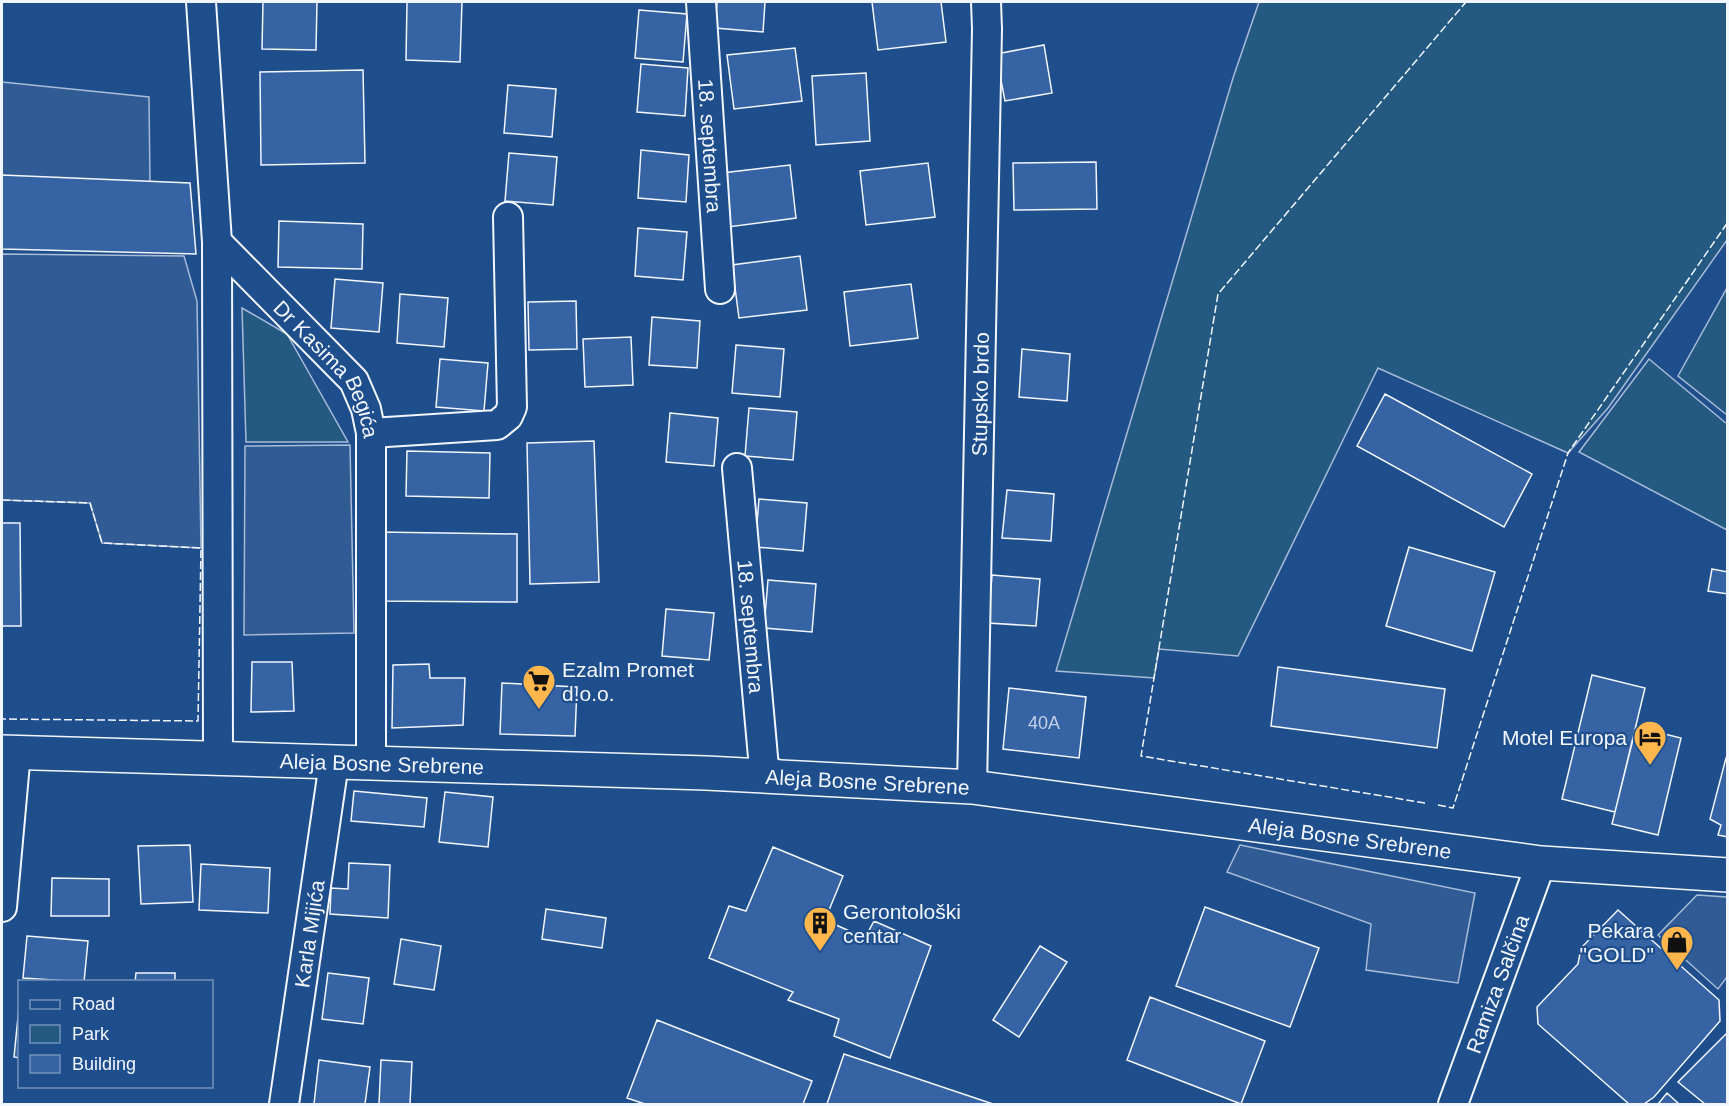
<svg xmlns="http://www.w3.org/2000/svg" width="1729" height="1106" font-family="Helvetica,sans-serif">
	<rect width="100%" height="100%" fill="#1f4e8c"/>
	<!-- green -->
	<path fill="#245a82" stroke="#a8bbd7" stroke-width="1.5" d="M1259 2H1727V240L1608 408 1568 453 1378 368 1238 656 1159 649 1154 678 1056 671 1233 78Z
		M1727 288V415L1678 376Z
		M242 308 287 334 348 442H246Z
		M1649 359 1727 424V530L1579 452Z"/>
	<!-- parking -->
	<path fill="#305b95" stroke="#a8bbd7" stroke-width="1.5" d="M2 82 149 97 150 183 2 177Z
		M2 254 184 256 197 301 201 548 102 543 90 503 2 500Z
		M350 445 354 633 244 635 245 446Z
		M1240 845 1475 893 1458 983 1366 970 1371 924 1227 872Z
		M1697 895 1727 897V977L1718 989 1658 935Z"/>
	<!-- building -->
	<path fill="#3563a3" stroke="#f2f6ff" stroke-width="1.5" d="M263 2H317L316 50 262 49Z
		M407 2H462L460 62 406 60Z
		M717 2H765L763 32 715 28Z
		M872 2H941L946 42 878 50Z
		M639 10 687 14 683 62 635 58Z
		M1044 45 1052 93 1005 101 996 54Z
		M795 48 802 101 734 109 727 55Z
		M641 64 688 68 685 116 637 112Z
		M363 70 365 163 261 165 260 72Z
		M866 73 870 141 816 145 812 76Z
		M508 85 556 89 552 137 504 133Z
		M641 150 689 155 686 202 638 198Z
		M509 153 557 157 553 205 505 201Z
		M1096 162 1097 209 1014 210 1013 163Z
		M928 163 935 217 866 225 860 171Z
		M790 165 796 218 728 227 722 173Z
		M2 175 190 183 196 254 2 249Z
		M279 221 363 224 362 269 278 267Z
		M638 228 687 232 683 280 635 276Z
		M800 256 807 310 739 318 732 265Z
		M335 279 383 283 379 332 331 328Z
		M911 284 918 338 850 346 844 292Z
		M400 294 448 298 444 347 397 343Z
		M576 301 577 349 529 350 528 302Z
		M652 317 700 321 697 368 649 365Z
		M631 337 633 385 585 387 583 339Z
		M736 345 784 349 780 397 732 393Z
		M1022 349 1070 354 1067 401 1019 397Z
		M440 359 488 363 484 411 436 407Z
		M1385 394 1532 474 1504 527 1357 446Z
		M749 408 797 412 793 460 745 456Z
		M670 413 718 418 714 466 666 462Z
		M594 441 599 582 530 584 527 443Z
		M407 451 490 453 489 498 406 496Z
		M1007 490 1054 494 1051 541 1002 538Z
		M759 499 807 503 803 551 755 547Z
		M2 523H20L21 626H2Z
		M378 532 517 534V602L377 601Z
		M1409 547 1495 572 1472 651 1386 626Z
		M1712 569 1728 572V594L1708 591Z
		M992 575 1040 579 1036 626 988 623Z
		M768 580 816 584 812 632 764 628Z
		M666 609 714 613 709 660 662 656Z
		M252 662H292L294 711 251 712Z
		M429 664 430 678H465L463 725 392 728 393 665Z
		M1278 667 1445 689 1437 748 1271 726Z
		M1592 675 1645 688 1615 812 1562 799Z
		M502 683 577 687 575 736 500 734Z
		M1009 688 1086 697 1079 758 1003 749Z
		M1636 727 1681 738 1658 835 1612 824Z
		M1726 758 1728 759V837L1718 835 1721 825 1710 819Z
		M354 791 427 798 424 827 351 821Z
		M445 792 493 797 488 847 439 842Z
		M190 845 193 902 141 904 138 846Z
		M773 847 843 876 825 920 865 938 874 921 931 946 890 1058 834 1036 839 1019 788 1000 793 992 709 958 729 906 746 911Z
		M349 863 390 865 388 918 330 914 331 888 348 889Z
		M201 864 270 868 268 913 199 910Z
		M52 878 109 879V916H51Z
		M1205 907 1319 948 1290 1027 1176 986Z
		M546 909 606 918 602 948 542 939Z
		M1618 910 1719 1000 1720 1021 1654 1097 1644 1104H1629L1538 1024 1537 1007 1578 964 1581 948Z
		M27 936 88 941 84 982 23 978Z
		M401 939 441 946 434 990 394 984Z
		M1040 946 1067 962 1019 1037 993 1020Z
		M136 973H175V982H135Z
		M328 973 369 978 363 1024 322 1019Z
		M1150 997 1265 1041 1241 1104 1127 1060Z
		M19 1007H20V1058L14 1057Z
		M657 1020 812 1081 803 1104H645L627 1098Z
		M1728 1032V1104H1705L1678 1082Z
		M844 1054 993 1104H827Z
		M319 1060 370 1067 365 1104H314Z
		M381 1060 412 1062 410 1104H379Z
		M1667 1093 1679 1104H1658Z"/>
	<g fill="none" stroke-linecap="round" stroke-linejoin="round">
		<defs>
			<g id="minor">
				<path id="s1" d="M201 2 217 242 354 381 366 409 371 433V765"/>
				<path id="s2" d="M701 2 720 289"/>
				<path d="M217 242 218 759"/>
				<path d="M371 433 497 425 508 416 512 407 508 217"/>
				<path id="s3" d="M737 468 764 768 778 776"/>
				<path id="s4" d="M972 787 987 29 986 2"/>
				<path d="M2 907 16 752"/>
				<path id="s5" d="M284 1104 334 763"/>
				<path id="s6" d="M1453 1104 1541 863"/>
			</g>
			<g id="tertiary">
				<path id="s7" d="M2 752 706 773 972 787 1541 863 1728 875"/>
			</g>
		</defs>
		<!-- minor casing -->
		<use href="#minor" stroke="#f2f6ff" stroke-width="32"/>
		<!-- tertiary casing -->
		<use href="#tertiary" stroke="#f2f6ff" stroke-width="36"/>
		<!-- minor -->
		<use href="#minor" stroke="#1f4e8c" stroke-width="28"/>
		<!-- tertiary -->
		<use href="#tertiary" stroke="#1f4e8c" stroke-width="33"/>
		<!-- fence -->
		<path stroke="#f2f6ff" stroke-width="1.5" stroke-dasharray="8 3" stroke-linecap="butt" d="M2 500 90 503 102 543 201 548 198 721 2 719
			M1425 803 1141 756 1218 294 1466 2
			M1438 805 1453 808 1568 453 1728 222"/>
	</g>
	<!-- icons -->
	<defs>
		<symbol id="supermarket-pin" viewBox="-11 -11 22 30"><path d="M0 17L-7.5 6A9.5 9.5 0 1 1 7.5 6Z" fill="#ffb74d" stroke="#1f4e8c"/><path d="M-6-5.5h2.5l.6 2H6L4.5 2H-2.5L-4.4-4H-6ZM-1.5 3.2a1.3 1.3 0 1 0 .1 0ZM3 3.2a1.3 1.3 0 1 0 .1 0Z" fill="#111"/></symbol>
		<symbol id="hotel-pin" viewBox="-11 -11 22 30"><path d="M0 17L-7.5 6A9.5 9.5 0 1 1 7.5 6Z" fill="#ffb74d" stroke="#1f4e8c"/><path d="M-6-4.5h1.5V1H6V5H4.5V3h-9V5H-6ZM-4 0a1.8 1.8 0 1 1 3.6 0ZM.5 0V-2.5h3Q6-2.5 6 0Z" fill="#111"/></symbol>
		<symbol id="building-pin" viewBox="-11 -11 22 30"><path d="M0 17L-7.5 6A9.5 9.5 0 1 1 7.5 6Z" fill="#ffb74d" stroke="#1f4e8c"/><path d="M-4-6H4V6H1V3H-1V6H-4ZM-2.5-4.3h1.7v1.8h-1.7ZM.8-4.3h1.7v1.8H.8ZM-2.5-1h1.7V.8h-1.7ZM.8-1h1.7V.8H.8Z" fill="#111"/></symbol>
		<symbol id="shop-pin" viewBox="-11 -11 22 30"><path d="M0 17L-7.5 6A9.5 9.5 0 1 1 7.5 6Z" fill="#ffb74d" stroke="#1f4e8c"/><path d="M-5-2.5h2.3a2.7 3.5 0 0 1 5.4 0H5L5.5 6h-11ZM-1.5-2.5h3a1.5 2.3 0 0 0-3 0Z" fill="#111"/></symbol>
	</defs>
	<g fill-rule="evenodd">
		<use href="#supermarket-pin" x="520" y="662" width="38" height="52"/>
		<use href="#hotel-pin" x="1631" y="718" width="38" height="52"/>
		<use href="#building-pin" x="801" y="904" width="38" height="52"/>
		<use href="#shop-pin" x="1658" y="923" width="38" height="52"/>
	</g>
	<g text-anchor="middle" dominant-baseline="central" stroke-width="4.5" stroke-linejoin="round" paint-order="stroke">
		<!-- number labels -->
		<g font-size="18" fill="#c3d1e8">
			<text x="1044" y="723">40A</text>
		</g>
		<!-- street labels -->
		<g font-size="21" fill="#f2f6ff" stroke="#1f4e8c">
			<text stroke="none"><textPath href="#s2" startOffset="144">18. septembra</textPath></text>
			<text stroke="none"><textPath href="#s1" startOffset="411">Dr Kasima Begića</textPath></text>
			<text stroke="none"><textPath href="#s4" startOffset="393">Stupsko brdo</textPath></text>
			<text stroke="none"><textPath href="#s3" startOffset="159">18. septembra</textPath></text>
			<text stroke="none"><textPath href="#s7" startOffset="380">Aleja Bosne Srebrene</textPath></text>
			<text stroke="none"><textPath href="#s7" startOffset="866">Aleja Bosne Srebrene</textPath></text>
			<text stroke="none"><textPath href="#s7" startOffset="1352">Aleja Bosne Srebrene</textPath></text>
			<text stroke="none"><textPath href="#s5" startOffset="172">Karla Mijića</textPath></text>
			<text stroke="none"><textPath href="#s6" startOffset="128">Ramiza Salčina</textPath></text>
		</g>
		<!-- poi labels -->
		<g font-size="21" fill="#f2f6ff" stroke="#1f4e8c" text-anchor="start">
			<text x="562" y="669">Ezalm Promet<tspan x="562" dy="24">d.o.o.</tspan></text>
			<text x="1627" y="737" text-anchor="end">Motel Europa</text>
			<text x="843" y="911">Gerontološki<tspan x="843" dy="24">centar</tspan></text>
			<text x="1654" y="930" text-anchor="end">Pekara<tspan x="1654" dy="24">"GOLD"</tspan></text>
		</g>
	</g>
	<!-- border -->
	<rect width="1729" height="1106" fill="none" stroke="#f2f6ff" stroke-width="6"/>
	<!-- legend -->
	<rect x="18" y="980" width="195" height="108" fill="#1f4e8c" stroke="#7391ba" stroke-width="1.5"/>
	<rect x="30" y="1000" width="30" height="9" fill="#1f4e8c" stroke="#7391ba" stroke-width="1.5"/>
	<text x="72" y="1010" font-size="18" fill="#f2f6ff">Road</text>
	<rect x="30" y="1025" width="30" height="18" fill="#245a82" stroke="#7391ba" stroke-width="1.5"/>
	<text x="72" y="1040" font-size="18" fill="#f2f6ff">Park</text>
	<rect x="30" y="1055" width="30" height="18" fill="#3563a3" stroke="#7391ba" stroke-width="1.5"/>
	<text x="72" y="1070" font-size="18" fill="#f2f6ff">Building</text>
</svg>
